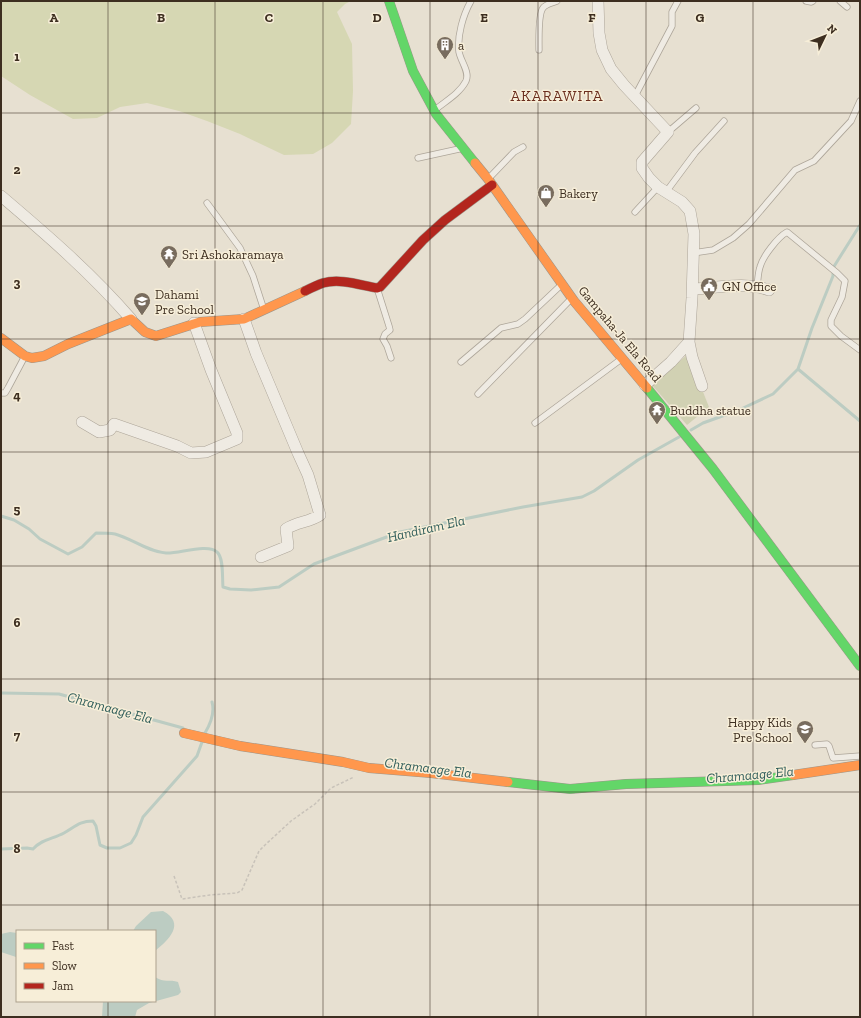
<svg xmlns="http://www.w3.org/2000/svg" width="861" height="1018" font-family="'Zilla Slab',serif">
	<rect width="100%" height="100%" fill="#e7e0d1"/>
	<!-- green -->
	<path fill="#d6d7b3" d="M1 1H351L345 4 337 12 352 44 353 91 351 124 332 143 313 154 284 155 240 134 207 121 179 111 147 103 120 107 97 118 73 119 30 95 1 76Z"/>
	<!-- cemetery -->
	<path fill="#d1d1b3" d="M688 354 709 407 687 425 652 385Z"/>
	<!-- water -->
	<path fill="#bcccc2" d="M163 911C186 923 169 940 155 951V931H133L136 926 151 912Z
		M10 932 17 933V956L16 957 1 952V934Z
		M155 977C164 983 170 979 178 982L181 992 178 995 149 1003 137 1010 135 1017H102L103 1001H155Z"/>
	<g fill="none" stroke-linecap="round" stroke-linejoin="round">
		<!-- stream -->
		<path stroke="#bcccc2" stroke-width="3" d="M798 369 812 328 833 276V268L860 225
			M691 430 703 423 739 410 773 394 798 369 860 421
			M1 516 14 520 29 529 40 539 68 554 82 547 96 533C102 533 109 533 115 534 131 538 148 552 166 553 178 554 208 543 217 552 224 558 222 578 223 587L230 589 251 590 279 587 314 564 400 532 523 507 582 497 594 491 638 460 679 437
			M1 693 59 694 183 728
			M205 733C211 723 215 713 212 702
			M1 849 27 848 33 849C42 839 53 839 64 833 75 827 79 821 93 821L96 826 100 845 107 848H120L131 843 136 835 143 817 197 756 202 742"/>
		<defs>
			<path id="lane" d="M806 1 811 2 813 1
				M840 1 847 7
				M539 50C539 41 538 14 543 8 546 4 553 3 557 1
				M635 96 672 26V12L678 1
				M436 109C446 101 460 93 466 81 470 72 461 62 459 52 457 36 463 15 471 1
				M668 132 696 108
				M418 158 459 149
				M491 176 514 152 523 147
				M666 192 695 153 724 121
				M207 203 240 248 253 276 264 310
				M635 212 658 187
				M693 253 713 250 733 238 749 224 795 170 814 161 851 121 860 101
				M757 286C758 280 758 273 760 267 763 256 778 237 787 232L837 273 845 281 842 297 831 320V326L841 336 860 350
				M377 288 389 326 390 330 385 334 383 339 387 346 391 358
				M461 362 501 328 518 324 525 319 559 287
				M1 393H5L8 388 25 356
				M478 394 569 301
				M535 423 620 360
				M815 745 827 744 829 746 833 758 860 756"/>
			<path id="street" d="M598 1 599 33 602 50 611 69 624 85 668 132 642 162V168L649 178 658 187 682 202 690 211 694 234 692 298 689 342 671 362 645 385
				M1 196C47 235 91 273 131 319
				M693 289C719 288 743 281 769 290
				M244 319 256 353 298 453 308 475 320 515C310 522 297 522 286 529L288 546 261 557
				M689 342 692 357 702 386
				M82 422 99 432 110 430 114 424 177 446 191 453 206 452 237 439V433L211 370 194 323"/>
			<path id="fast" d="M389 1 413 71 436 114 475 163
				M647 388 713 469 860 666
				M508 782 570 789 626 784 758 780 793 775"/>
			<path id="slow" d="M475 163 488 179 574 301 647 388
				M1 338 25 356 32 358 44 356 68 344 131 319 145 332 156 336 200 322 244 319 305 291
				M184 733 240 746 343 762 369 768 431 773 508 782
				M793 775 860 765"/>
			<path id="jam" d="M305 291C311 288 317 285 323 283 340 278 360 285 377 288L380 287 423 240 445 220 492 185"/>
		</defs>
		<!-- lane casing -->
		<use href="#lane" stroke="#ada599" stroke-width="7"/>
		<!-- street casing -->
		<use href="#street" stroke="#ada599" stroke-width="12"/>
		<!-- fast casing -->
		<use href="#fast" stroke="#9c958a" stroke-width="10"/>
		<!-- slow casing -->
		<use href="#slow" stroke="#9c958a" stroke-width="10"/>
		<!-- jam casing -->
		<use href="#jam" stroke="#9c958a" stroke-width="10"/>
		<!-- path -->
		<path stroke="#c8c2b9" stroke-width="1.5" stroke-dasharray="3 2" stroke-linecap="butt" d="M174 876 182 899 210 895 237 893 242 890 259 851 265 845 291 821 315 804 331 788 354 777"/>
		<!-- lane -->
		<use href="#lane" stroke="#efebe3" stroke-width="5.5"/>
		<!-- street -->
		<use href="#street" stroke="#efebe3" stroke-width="11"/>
		<!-- fast -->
		<use href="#fast" stroke="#63d668" stroke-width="9"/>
		<!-- slow -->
		<use href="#slow" stroke="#ff974d" stroke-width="9"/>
		<!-- jam -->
		<use href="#jam" stroke="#b3261e" stroke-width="9"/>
	</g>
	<!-- grid -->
	<path fill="none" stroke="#3d2e20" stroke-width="1" stroke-opacity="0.55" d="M108 1V931M215 1V1017M323 1V1017M430 1V1017M538 1V1017M646 1V1017M753 1V1017M1 113H860M1 226H860M1 339H860M1 452H860M1 566H860M1 679H860M1 792H860M1 905H860M108 1001V1017"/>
	<!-- icons -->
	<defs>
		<symbol id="building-pin" viewBox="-11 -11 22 30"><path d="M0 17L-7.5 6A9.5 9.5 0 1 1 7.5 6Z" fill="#786c5e" stroke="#f7eed8"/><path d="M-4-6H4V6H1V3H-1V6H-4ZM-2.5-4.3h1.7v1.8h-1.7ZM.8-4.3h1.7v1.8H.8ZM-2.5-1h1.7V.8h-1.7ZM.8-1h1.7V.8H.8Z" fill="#fff"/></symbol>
		<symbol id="shop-pin" viewBox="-11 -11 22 30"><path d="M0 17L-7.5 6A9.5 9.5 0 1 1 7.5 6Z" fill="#786c5e" stroke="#f7eed8"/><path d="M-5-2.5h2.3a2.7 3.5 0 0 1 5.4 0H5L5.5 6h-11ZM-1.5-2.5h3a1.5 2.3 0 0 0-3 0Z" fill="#fff"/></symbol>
		<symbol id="temple-pin" viewBox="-11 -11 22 30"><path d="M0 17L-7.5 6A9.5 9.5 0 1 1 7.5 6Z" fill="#786c5e" stroke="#f7eed8"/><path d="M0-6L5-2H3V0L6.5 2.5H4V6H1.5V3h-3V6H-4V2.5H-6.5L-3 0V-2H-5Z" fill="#fff"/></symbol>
		<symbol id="civic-pin" viewBox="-11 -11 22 30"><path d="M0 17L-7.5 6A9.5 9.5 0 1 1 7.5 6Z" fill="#786c5e" stroke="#f7eed8"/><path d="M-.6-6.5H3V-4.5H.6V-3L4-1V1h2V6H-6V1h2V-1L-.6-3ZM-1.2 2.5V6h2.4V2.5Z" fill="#fff"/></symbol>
		<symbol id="school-pin" viewBox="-11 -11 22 30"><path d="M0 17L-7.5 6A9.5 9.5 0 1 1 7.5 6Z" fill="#786c5e" stroke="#f7eed8"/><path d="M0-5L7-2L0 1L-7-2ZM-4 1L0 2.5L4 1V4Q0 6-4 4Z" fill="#fff"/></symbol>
	</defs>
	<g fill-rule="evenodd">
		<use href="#building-pin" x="435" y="35" width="20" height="27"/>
		<use href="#shop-pin" x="536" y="183" width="20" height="27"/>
		<use href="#temple-pin" x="159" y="244" width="20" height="27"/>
		<use href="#civic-pin" x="699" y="276" width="20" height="27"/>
		<use href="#school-pin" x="132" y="291" width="20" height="27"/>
		<use href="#temple-pin" x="647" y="400" width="20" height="27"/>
		<use href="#school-pin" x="795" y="719" width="20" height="27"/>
	</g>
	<g text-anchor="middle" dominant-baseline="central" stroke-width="3" stroke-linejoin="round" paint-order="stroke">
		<!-- poi labels -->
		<g font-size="13" fill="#3d2e20" stroke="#f7eed8" text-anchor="start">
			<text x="458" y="45">a</text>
			<text x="559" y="193">Bakery</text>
			<text x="182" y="254">Sri Ashokaramaya</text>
			<text x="722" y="286">GN Office</text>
			<text x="155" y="294">Dahami<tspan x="155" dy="15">Pre School</tspan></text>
			<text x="670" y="410">Buddha statue</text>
			<text x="792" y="722" text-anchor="end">Happy Kids<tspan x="792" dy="15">Pre School</tspan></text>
		</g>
		<!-- street labels -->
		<g font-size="13" fill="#3d2e20" stroke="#f7eed8">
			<text transform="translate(620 334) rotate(50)">Gampaha-Ja Ela Road</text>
		</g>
		<!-- water labels -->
		<g font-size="14" font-style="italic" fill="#2f5d5a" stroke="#f7eed8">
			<text transform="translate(426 529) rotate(-13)">Handiram Ela</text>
			<text transform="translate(110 708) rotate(15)">Chramaage Ela</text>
			<text transform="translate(428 768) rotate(7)">Chramaage Ela</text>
			<text transform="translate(750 775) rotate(-5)">Chramaage Ela</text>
		</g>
		<!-- quarter labels -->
		<g font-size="15" letter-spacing="1" fill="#6b2e1e" stroke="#f7eed8">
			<text x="557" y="96">AKARAWITA</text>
		</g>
	</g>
	<g font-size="13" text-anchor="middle" font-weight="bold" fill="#3d2e20" stroke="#f7eed8" stroke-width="3" stroke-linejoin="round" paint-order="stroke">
		<text x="54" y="22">A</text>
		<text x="161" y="22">B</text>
		<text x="269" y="22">C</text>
		<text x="377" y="22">D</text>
		<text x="484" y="22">E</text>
		<text x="592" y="22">F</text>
		<text x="700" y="22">G</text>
		<text x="17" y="61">1</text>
		<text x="17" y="174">2</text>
		<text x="17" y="287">3</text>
		<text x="17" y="400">4</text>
		<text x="17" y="514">5</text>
		<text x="17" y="627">6</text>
		<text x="17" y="740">7</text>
		<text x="17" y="853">8</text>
	</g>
	<!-- border -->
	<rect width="861" height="1018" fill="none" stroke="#3d2e20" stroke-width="4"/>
	<!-- legend -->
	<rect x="16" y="930" width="140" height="72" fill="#f7eed8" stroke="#ada18e"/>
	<rect x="24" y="943" width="20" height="6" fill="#63d668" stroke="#ada18e"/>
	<text x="52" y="950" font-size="12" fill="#3d2e20">Fast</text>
	<rect x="24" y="963" width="20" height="6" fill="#ff974d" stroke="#ada18e"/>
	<text x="52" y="970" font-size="12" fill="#3d2e20">Slow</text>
	<rect x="24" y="983" width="20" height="6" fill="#b3261e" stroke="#ada18e"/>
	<text x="52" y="990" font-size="12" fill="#3d2e20">Jam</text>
	<!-- north arrow -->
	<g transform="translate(825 36) rotate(47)" stroke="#f7eed8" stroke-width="3" paint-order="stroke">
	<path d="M0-3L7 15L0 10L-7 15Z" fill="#3d2e20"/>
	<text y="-6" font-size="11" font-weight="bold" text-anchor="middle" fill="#3d2e20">N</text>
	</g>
</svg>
